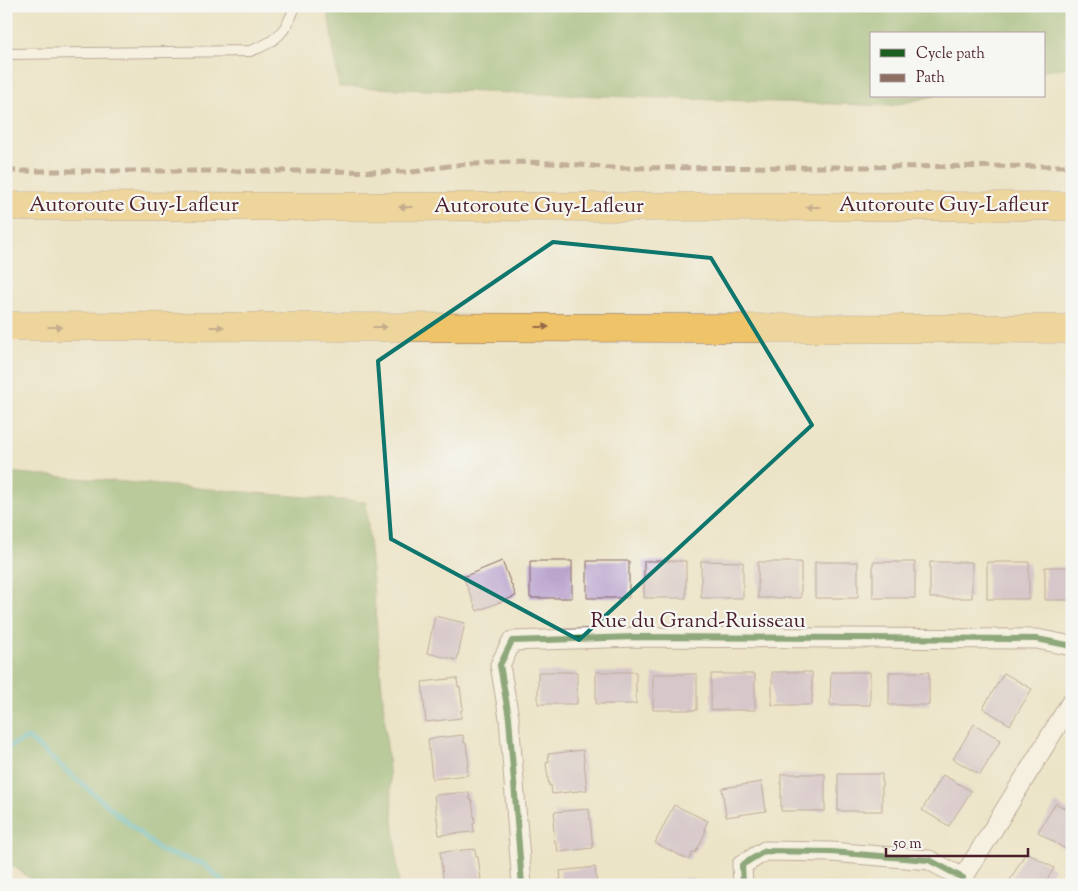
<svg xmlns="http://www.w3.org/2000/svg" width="1078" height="891" font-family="'Sorts Mill Goudy',serif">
	<rect width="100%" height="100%" fill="#f6f6f2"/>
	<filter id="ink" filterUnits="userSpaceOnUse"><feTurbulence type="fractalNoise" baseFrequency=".02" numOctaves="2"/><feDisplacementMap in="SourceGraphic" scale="10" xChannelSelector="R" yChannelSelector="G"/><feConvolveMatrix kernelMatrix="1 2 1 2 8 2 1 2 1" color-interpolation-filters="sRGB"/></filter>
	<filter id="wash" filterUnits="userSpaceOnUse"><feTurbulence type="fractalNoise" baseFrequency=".0096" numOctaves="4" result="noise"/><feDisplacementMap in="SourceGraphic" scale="20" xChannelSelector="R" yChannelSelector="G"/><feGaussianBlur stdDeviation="1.12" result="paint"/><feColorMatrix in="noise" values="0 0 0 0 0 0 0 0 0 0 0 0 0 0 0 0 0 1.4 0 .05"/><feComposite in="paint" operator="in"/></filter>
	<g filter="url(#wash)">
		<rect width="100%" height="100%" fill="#ece4c7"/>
		<!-- forest -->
		<path fill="#7bab66" stroke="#626548" d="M327 6H1072V66L1044 72V34H872V96H935L890 106 339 87Z
			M6 472 366 502 399 885H39L6 861Z"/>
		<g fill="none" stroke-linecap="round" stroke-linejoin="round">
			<!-- stream -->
			<path stroke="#45b3c0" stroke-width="5.5" d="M6 748 28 738 161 851 204 864 227 885"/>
		</g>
		<g id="blocks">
			<!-- building -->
			<path fill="#bba5cf" d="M502 561 516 596 477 611 463 577Z
				M530 561H572V598H530Z
				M587 561H629V598H587Z
				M644 561H686V598H644Z
				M701 561 743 562V598H701Z
				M758 562H801V598H758Z
				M815 562H858V598H815Z
				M873 562H915V598H873Z
				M930 562H972V598H930Z
				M987 562H1029V599H987Z
				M1045 567H1072V600H1045Z
				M435 616 465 623 457 660 427 653Z
				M538 672H577V704H538Z
				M596 672H636V704H596Z
				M772 672H812V705H772Z
				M831 672H870V705H830Z
				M889 672H929V705H889Z
				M1004 673 1032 689 1010 725 983 708Z
				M653 674H697V710H653Z
				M711 674H755V710H711Z
				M457 678 458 687H460L463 709 461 710V718L426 722 422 682Z
				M974 724 1001 740 980 775 953 759Z
				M463 735 464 743H466L469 766H467L468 775 432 779 428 739Z
				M583 750 587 790 552 794 551 785 549 786 546 763 549 762 548 754Z
				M781 774H825V811H781Z
				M838 774H882V811H838Z
				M943 775 971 791 949 826 922 810Z
				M762 782 766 811 726 817 722 788Z
				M469 792 470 800H472L475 823H473L474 832 439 835 434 795Z
				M1056 803 1072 813V838L1065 849 1038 832Z
				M674 805 708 821 704 829 706 830 701 842 695 853 693 852 689 860 655 843Z
				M589 809 593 848 558 852 557 844H555L554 832 553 821H555L554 812Z
				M475 849 476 857H478L481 880H478L479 885H444L440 852Z
				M1026 852 1054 868 1044 885H1014L1009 882Z
				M595 867 597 885H559V879H561L560 871Z
				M693 878V885H656V881Z"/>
		</g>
	</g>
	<g filter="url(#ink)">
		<use href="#blocks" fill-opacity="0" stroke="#836462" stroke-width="1"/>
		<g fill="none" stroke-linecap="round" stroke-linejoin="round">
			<defs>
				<path id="service" d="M6 54 250 51C275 43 287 31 295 6"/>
				<path id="minor" d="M522 885 509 718 500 665 512 641 636 637 1037 639 1072 646
					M743 885 742 865 765 851 831 852 929 860 963 878
					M962 885 963 878 1072 701"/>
				<path id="motorway" d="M6 206 634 207 1072 206
					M6 326 1072 329"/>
			</defs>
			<!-- service casing -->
			<use href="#service" stroke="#836462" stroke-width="12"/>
			<!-- minor casing -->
			<use href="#minor" stroke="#836462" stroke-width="21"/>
			<!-- motorway casing -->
			<use href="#motorway" stroke="#836462" stroke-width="29"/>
			<!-- service -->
			<use href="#service" stroke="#fff" stroke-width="10"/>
			<!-- minor -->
			<use href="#minor" stroke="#fff" stroke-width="19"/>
			<!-- motorway -->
			<use href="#motorway" stroke="#efc469" stroke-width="28"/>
			<!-- quiet -->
			<path stroke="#8d6e63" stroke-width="5" stroke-dasharray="10 5" stroke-linecap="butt" d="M6 171H317L408 172C420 172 431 168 442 167 454 165 465 164 477 164 521 160 566 163 611 168L1072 166"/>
			<defs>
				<path id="cycleway" d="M522 885 509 718 500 665 512 641 636 637 1037 639 1072 646
					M743 885 742 865 765 851 831 852 929 860 963 878"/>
			</defs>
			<!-- cycleway casing -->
			<use href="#cycleway" stroke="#f6f6f2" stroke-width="9"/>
			<!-- cycleway -->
			<use href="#cycleway" stroke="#1b5e20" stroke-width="6"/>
		</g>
		<!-- one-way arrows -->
		<defs><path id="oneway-solid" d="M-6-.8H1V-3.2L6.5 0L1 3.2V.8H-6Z" transform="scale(1.25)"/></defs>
		<g fill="#946947">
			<use href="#oneway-solid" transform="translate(406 207) rotate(-180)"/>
			<use href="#oneway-solid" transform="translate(813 207) rotate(180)"/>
			<use href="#oneway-solid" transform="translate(55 327)"/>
			<use href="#oneway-solid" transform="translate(217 327)"/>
			<use href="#oneway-solid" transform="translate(380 327)"/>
			<use href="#oneway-solid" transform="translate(542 327)"/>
		</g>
	</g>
	<!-- marked area -->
	<path d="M0 0H1078V891H0ZM553 242 711 258 812 425 579 640 391 539 378 361Z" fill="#ece4c7" fill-opacity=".55" fill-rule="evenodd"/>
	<path fill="none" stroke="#0f766e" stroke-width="4" stroke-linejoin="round" d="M553 242 711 258 812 425 579 640 391 539 378 361Z"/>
	<g text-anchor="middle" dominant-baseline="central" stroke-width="4.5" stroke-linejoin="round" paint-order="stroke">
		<!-- street labels -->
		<g font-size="21" fill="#4a1f2b" stroke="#f6f6f2">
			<text x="134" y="206">Autoroute Guy-Lafleur</text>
			<text x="944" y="206">Autoroute Guy-Lafleur</text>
			<text x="539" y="207">Autoroute Guy-Lafleur</text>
			<text x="698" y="622">Rue du Grand-Ruisseau</text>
		</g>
	</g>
	<!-- margin -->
	<rect width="1078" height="891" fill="none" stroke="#f6f6f2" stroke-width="25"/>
	<!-- legend -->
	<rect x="870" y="32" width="175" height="65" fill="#f6f6f2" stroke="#b1a0a2"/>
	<rect x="880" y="49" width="25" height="8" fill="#1b5e20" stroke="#b1a0a2"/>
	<text x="916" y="58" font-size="15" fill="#4a1f2b">Cycle path</text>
	<rect x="880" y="74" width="25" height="8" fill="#8d6e63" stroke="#b1a0a2"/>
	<text x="916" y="82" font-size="15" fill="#4a1f2b">Path</text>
	<!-- scale -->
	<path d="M886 848v8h142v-8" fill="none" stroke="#4a1f2b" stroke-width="2.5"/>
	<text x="893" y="848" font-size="15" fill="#4a1f2b" stroke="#f6f6f2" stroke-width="4" paint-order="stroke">50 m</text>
</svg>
